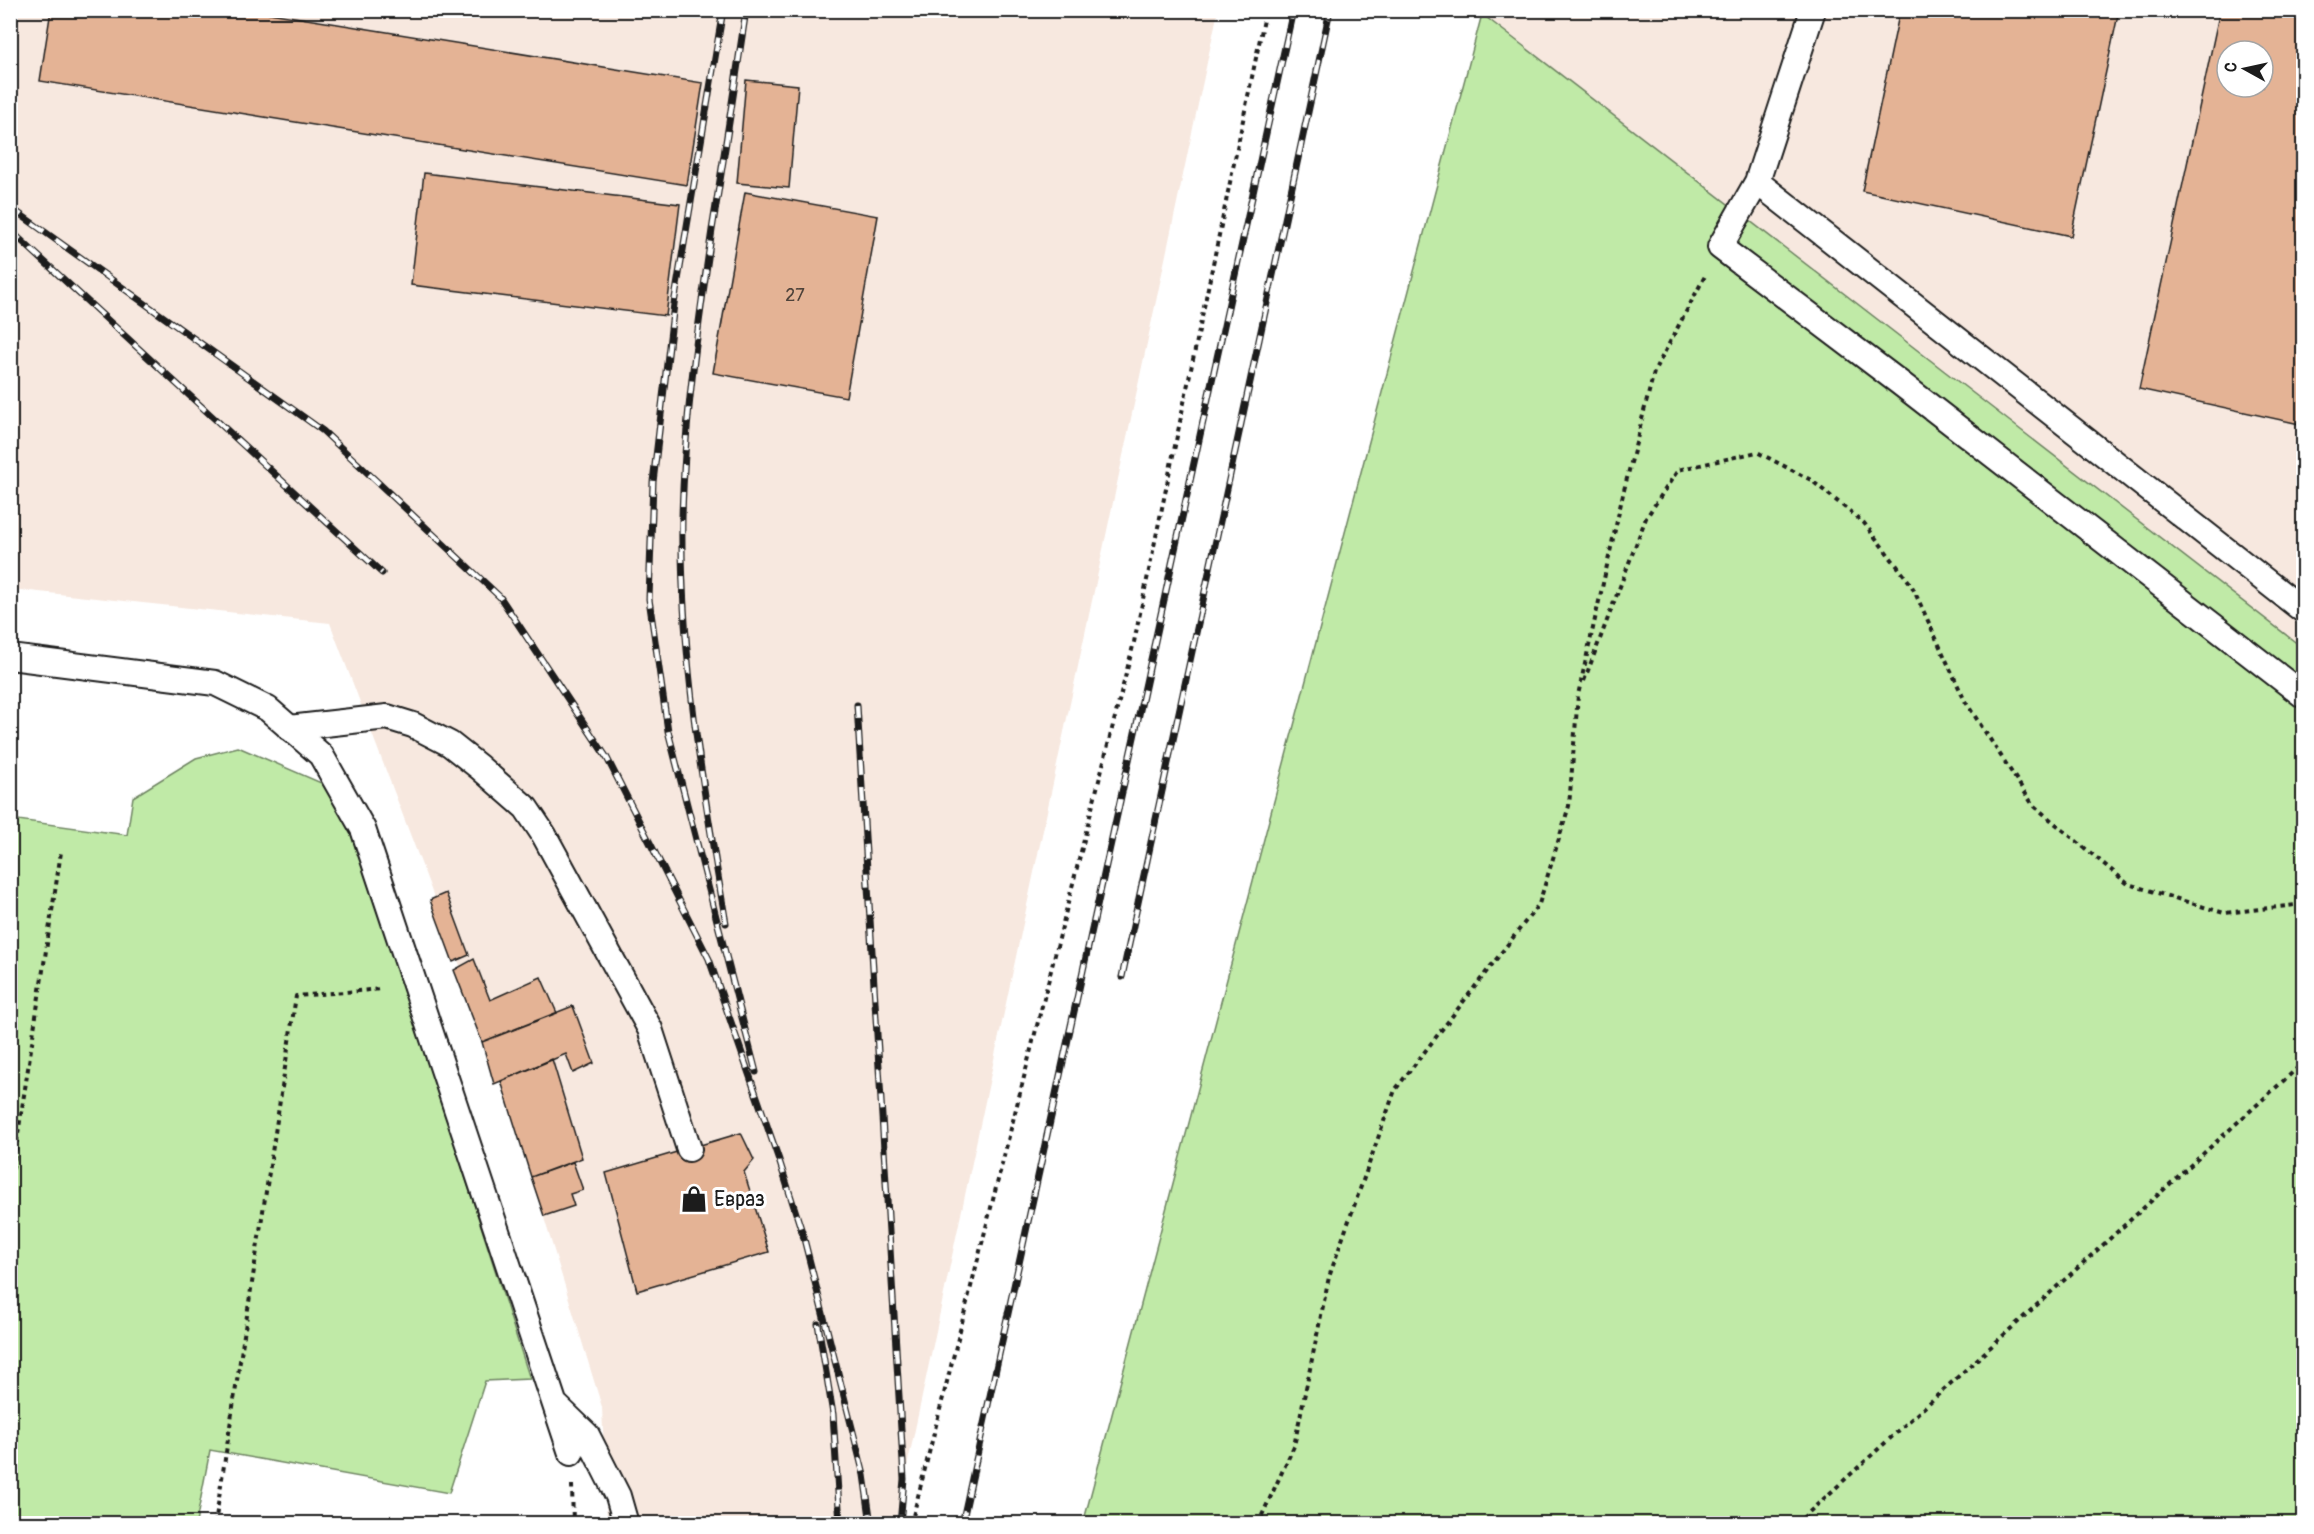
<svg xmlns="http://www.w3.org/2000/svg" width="2314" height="1534" font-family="Pangolin,sans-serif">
	<rect width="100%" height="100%" fill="#fff"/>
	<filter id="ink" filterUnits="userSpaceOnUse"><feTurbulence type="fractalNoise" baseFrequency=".0167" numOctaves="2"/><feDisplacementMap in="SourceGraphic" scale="12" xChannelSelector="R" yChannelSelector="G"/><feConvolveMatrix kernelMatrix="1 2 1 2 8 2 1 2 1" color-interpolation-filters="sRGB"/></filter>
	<g filter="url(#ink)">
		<!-- built -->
		<path fill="#f7e8df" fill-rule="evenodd" d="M1483 10 2303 11V648L1482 14ZM2227 51H2263V87H2227Z
			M11 11H1218L895 1523H607L602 1407 495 1058 330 623 11 589Z"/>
		<!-- green -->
		<path fill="#c0eaa7" stroke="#6e8362" stroke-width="1.5" d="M1482 14 2303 648V1523L1083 1524Z
			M238 747 342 792 530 1379 485 1381 449 1493 210 1450 196 1523 11 1524V819L127 835 133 797 196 758Z"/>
		<!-- building -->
		<path fill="#e4b395" stroke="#1c1c1c" stroke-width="1.5" fill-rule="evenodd" d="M51 10H251L703 83 687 185 40 81Z
			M1900 10H2119L2071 236 1862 191Z
			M2220 10H2304V425L2139 389ZM2227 51H2263V87H2227Z
			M746 80 798 85 789 188 737 183Z
			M424 173 680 204 666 316 411 285Z
			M745 192 878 216 846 397 713 373Z
			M446 893 469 955 453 962 430 900Z
			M474 959 490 1000 541 977 557 1013 482 1042 454 970Z
			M573 1006 594 1063 573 1073 566 1054 494 1084 482 1042Z
			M552 1059 582 1158 531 1177 501 1081Z
			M741 1133 754 1160 744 1172 769 1252 637 1291 606 1173Z
			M573 1162 583 1190 570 1194 574 1206 544 1216 531 1177Z"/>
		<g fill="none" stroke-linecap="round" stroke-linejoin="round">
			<defs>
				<path id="service" d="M1813 10 1757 182 1720 247 1900 383 2304 696
					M1757 182 2304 611
					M10 657 215 683 268 709 321 755 363 829 571 1453
					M289 728 387 717 413 725 450 744 479 767 526 808 544 835 650 1029 689 1149
					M557 1406 587 1435 618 1496 626 1524"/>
			</defs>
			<!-- service casing -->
			<use href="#service" stroke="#1c1c1c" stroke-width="28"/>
			<!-- path -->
			<path stroke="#1c1c1c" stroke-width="4" stroke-dasharray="4.5 4.5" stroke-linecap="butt" d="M1584 681 1646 518 1678 470 1757 452 1811 480 1864 523 1911 584 1965 701 2033 805 2128 884 2224 913 2304 904
				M10 1187 61 852
				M572 1485 573 1524
				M215 1524 296 996 382 989
				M911 1524 1134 642 1266 10
				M1258 1524 1294 1446 1329 1277 1395 1090 1539 904 1569 806 1578 695 1623 494 1654 372 1705 276
				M1796 1524 2304 1062"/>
			<!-- service -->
			<use href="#service" stroke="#fff" stroke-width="24"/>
			<defs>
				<path id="rail" d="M723 10 674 304 653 482 649 599 668 731 756 1072
					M10 207 323 431 500 597 607 758 709 959 779 1160 803 1235 864 1475 871 1524
					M10 230 382 573
					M857 705 904 1479 900 1524
					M726 923C703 790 680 655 682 519 684 422 698 326 712 230 724 157 735 84 746 10
					M1122 977 1330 10
					M818 1324 833 1414 840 1524
					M962 1524 1293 10"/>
			</defs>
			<!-- rail casing -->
			<use href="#rail" stroke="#1c1c1c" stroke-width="7"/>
			<!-- rail -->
			<use href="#rail" stroke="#fff" stroke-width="4.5" stroke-dasharray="14" stroke-linecap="butt"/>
		</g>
	</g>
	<!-- icons -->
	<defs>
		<symbol id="shop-bare" viewBox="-9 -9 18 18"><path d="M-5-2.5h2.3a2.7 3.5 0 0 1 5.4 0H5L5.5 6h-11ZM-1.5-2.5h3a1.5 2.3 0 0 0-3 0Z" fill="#1c1c1c" stroke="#fff" stroke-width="2.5" paint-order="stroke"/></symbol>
	</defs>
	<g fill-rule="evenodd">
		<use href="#shop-bare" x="675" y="1180" width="38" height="38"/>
	</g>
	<g text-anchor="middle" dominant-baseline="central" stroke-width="6" stroke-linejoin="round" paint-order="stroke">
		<!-- number labels -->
		<g font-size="18" fill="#4e423a">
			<text x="795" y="295">27</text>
		</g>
		<!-- poi labels -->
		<g font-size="21" fill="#1c1c1c" stroke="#fff" text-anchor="start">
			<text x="714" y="1199">Евраз</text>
		</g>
	</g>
	<!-- margin -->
	<rect width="2314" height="1534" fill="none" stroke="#fff" stroke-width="36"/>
	<rect x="18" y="18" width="2278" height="1498" fill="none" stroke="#1c1c1c" stroke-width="2" filter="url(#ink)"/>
	<!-- north arrow -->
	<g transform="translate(2245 69) rotate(278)"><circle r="28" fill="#ffffff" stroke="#a4a4a4" stroke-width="1.5"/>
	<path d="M0-4.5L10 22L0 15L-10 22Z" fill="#1c1c1c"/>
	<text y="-9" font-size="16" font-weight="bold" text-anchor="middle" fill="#1c1c1c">С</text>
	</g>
</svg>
